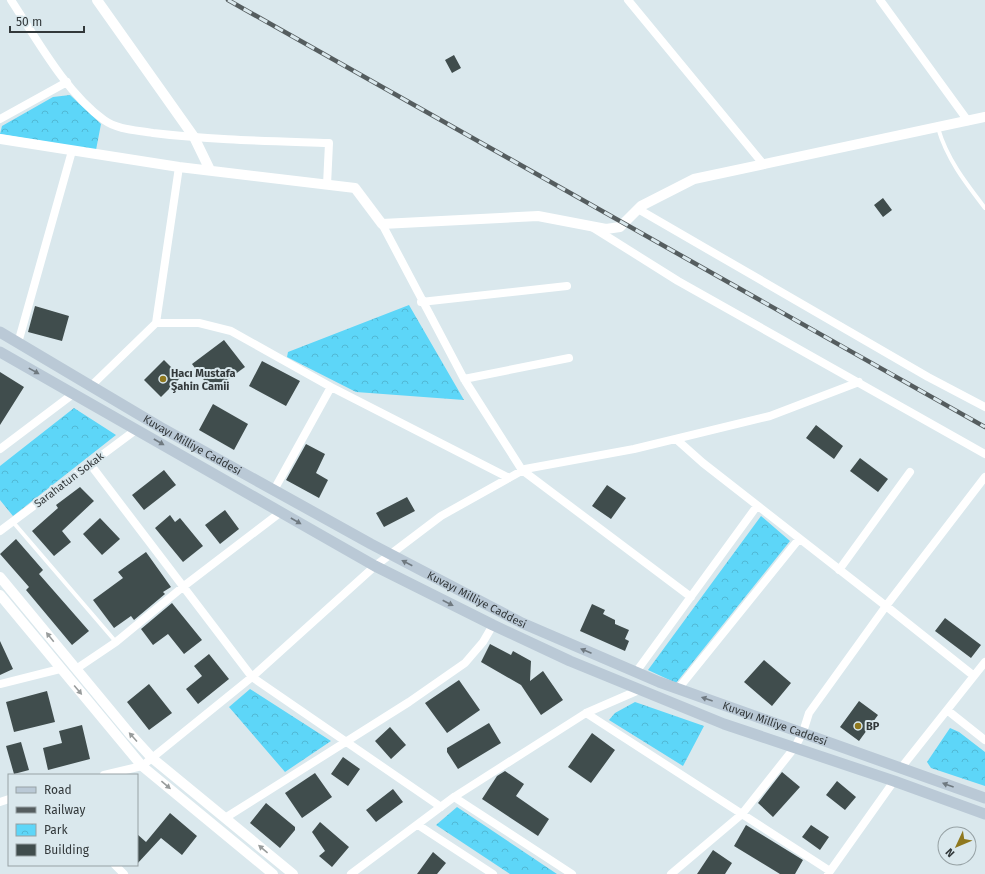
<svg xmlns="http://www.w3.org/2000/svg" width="985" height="874" font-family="'Fira Sans',sans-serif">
	<defs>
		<pattern id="park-crowns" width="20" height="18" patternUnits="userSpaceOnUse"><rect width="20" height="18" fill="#5dd6f8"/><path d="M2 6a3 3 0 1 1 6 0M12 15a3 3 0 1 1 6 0" fill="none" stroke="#51b8d5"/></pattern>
	</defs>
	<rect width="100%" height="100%" fill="#dae8ed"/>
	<!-- park -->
	<path fill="url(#park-crowns)" d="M70 95 101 124 96 150 0 134 2 126 53 97Z
		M409 305 464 400 356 392 287 357 288 352Z
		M74 408 116 435 13 516 0 500V466Z
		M761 516 790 541 676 683 648 670Z
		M250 689 331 741 285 772 229 707Z
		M635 702 704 726 683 766 609 720 615 713Z
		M950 728 959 732 985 752V786L931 768 927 762Z
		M457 807 557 874H510L436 825Z"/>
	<!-- building -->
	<path fill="#404d4d" d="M454 55 461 68 452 73 445 60Z
		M883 198 892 210 883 217 874 205Z
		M35 306 69 316 62 341 28 332Z
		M224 340 245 367 212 391 192 364Z
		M164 360 181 377 161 397 144 380Z
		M262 361 300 381 286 406 249 386Z
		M0 372 24 387 0 425Z
		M213 404 248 424 234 450 199 430Z
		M816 425 843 446 834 459 806 438Z
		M306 444 325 454 316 473 328 480 319 498 286 480Z
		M860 458 888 479 878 492 850 471Z
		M164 470 176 485 144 510 132 495Z
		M607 485 626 498 611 519 592 506Z
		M80 487 94 501 62 531 71 542 54 556 32 531 58 508 56 505Z
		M407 497 415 511 384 527 376 513Z
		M225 510 239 529 220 544 205 525Z
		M170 515 175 522 180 518 203 546 183 562 155 528Z
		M100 518 120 539 102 555 83 534Z
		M16 539 43 570 39 574 89 631 72 645 26 590 29 587 0 554Z
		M146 552 171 587 163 592 165 594 134 620 131 616 114 628 93 600 123 578 118 572Z
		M172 603 202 640 184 654 168 634 153 645 141 629Z
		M592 604 605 610 603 614 615 620V624L629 630 625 639 629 641 625 651 580 631Z
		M945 618 981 645 971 658 935 631Z
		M0 641 13 669 0 675Z
		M490 644 511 655 513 651 531 661 530 681 543 671 563 700 541 715 521 685 481 662Z
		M209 654 229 679 198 704 186 689 202 676 194 666Z
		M764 660 791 683 772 706 744 682Z
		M459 680 480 710 447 733 425 703Z
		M149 684 172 713 149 730 127 702Z
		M47 691 55 722 14 732 6 702Z
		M859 701 878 715 859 741 840 727Z
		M489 723 501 743 458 769 447 752V748Z
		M82 725 90 759 48 770 43 748 62 743 59 731Z
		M390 727 406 745 391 759 375 741Z
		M592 733 615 750 591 783 568 767Z
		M21 742 29 770 14 774 6 746Z
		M343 757 360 769 348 786 331 774Z
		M505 771 524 784 516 796 549 819 538 836 482 799 497 776Z
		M782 772 800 787 773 817 758 803Z
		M315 773 332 797 302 818 285 793Z
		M837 781 856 797 845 810 826 795Z
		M393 789 403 802 376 822 366 810Z
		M266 803 295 827V830L280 848 250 823Z
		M170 813 197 836 182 855 161 838 137 864V834L146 842Z
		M320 822 349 847 332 867 319 856 325 851 312 832Z
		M746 825 803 860 795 874H780L734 846Z
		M811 825 829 837 820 850 802 837Z
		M713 850 732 863 725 874H697Z
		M433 852 446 863 437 874H417Z"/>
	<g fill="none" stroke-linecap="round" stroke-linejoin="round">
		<!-- service -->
		<path stroke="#fff" stroke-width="4" d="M938 128C947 159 965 182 985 208
			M13 522 116 642"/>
		<!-- minor -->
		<path stroke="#fff" stroke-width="8" d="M11 0C36 38 66 93 104 120 118 130 136 130 153 133 211 140 271 141 329 143L327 185
			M628 0 764 165
			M880 0 968 121
			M0 119 67 82
			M638 209 928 377 985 407
			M382 224 464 379 522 470 691 597
			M592 227 678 281 985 454
			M421 302 567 286
			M156 323H199L231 331 331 387 509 478
			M18 343 72 151
			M464 379 569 358
			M91 386 156 323 179 167
			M676 439 703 463 886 606 974 676
			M0 449 73 394
			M90 464 252 677 441 807
			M274 490 331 387
			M0 531 137 429
			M839 570 910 472
			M76 669 116 642 184 586 281 512
			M636 672 757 506
			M0 684 60 669
			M678 689 799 539
			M947 710 985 740
			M586 713 830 871
			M901 768 985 662
			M104 775 142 766 252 677 375 566 441 516 525 469 634 449 770 416 859 382
			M454 797 572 874
			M0 802 9 799
			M225 818 409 702 465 663 483 642 493 625
			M418 825 493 874
			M115 865 124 874
			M351 874 454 797 586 713 639 690
			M671 874 742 814 795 747 803 732 809 713 886 606 985 477
			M828 874 894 781"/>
		<!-- tertiary -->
		<path stroke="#fff" stroke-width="10" d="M97 0 194 137 210 170
			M0 139 179 167 355 188 382 224 538 216 606 229 620 227 641 206 694 179 985 117
			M0 577 130 734 152 758 293 874
			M0 595 142 766 273 874"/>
		<!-- secondary -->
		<g stroke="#bac9d6" stroke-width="11">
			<path id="s1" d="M0 332 160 427 371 544 522 623 659 682 985 798"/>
			<path d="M0 352 375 566 493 625 570 661 724 724 894 781 985 814"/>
		</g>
		<defs>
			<path id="rail" d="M228 0 985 427"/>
		</defs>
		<!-- rail casing -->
		<use href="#rail" stroke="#555d5f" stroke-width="4.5"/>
		<!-- rail -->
		<use href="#rail" stroke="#dae8ed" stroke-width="3" stroke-dasharray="9" stroke-linecap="butt"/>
	</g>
	<!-- one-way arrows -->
	<defs><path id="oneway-solid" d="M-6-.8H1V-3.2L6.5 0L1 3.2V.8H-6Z"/></defs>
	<g fill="#6f7980">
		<use href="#oneway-solid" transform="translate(34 371) rotate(29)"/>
		<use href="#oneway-solid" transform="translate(159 442) rotate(30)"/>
		<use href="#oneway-solid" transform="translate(296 521) rotate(30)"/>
		<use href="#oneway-solid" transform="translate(407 563) rotate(-153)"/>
		<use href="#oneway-solid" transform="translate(448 603) rotate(27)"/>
		<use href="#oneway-solid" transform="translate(586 651) rotate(-157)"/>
		<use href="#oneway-solid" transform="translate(707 699) rotate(-161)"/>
		<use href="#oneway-solid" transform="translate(948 785) rotate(-160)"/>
	</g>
	<g fill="#989c9c">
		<use href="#oneway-solid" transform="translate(50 637) rotate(-129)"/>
		<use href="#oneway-solid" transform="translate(78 690) rotate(50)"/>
		<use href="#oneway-solid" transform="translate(133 737) rotate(-132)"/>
		<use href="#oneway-solid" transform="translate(166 785) rotate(40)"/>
		<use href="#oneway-solid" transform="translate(263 849) rotate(-140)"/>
	</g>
	<!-- markers -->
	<g fill="#8f781e" stroke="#dae8ed" stroke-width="1.5">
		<circle cx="163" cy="379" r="4"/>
		<circle cx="858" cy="726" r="4"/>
	</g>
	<g text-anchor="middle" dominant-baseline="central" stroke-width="4" stroke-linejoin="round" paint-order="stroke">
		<!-- poi labels -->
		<g font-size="11" font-weight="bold" fill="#32383a" stroke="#dae8ed" text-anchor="start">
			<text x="171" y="373">Hacı Mustafa<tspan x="171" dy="13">Şahin Camii</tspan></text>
			<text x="866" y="726">BP</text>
		</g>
		<!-- street labels -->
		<g font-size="11" fill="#32383a" stroke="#dae8ed">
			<text stroke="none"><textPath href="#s1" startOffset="223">Kuvayı Milliye Caddesi</textPath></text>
			<text transform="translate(69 480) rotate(-37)">Sarahatun Sokak</text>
			<text stroke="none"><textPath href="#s1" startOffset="547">Kuvayı Milliye Caddesi</textPath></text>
			<text stroke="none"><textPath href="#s1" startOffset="870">Kuvayı Milliye Caddesi</textPath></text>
		</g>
	</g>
	<!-- legend -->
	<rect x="8" y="774" width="130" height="92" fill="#dae8ed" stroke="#97a2a5"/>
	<rect x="16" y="787" width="20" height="6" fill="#bac9d6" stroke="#97a2a5"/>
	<text x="44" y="794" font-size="12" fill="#32383a">Road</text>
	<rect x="16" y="807" width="20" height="6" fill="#555d5f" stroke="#97a2a5"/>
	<text x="44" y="814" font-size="12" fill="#32383a">Railway</text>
	<rect x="16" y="824" width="20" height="12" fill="url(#park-crowns)" stroke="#97a2a5"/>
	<text x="44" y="834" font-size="12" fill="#32383a">Park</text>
	<rect x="16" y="844" width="20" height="12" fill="#404d4d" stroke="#97a2a5"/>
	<text x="44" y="854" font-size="12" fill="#32383a">Building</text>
	<!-- north arrow -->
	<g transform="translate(957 846) rotate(226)"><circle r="19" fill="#dae8ed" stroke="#97a2a5"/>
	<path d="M0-3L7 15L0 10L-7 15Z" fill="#8f781e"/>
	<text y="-6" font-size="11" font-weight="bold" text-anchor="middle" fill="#32383a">N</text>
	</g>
	<!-- scale -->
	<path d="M10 26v6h74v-6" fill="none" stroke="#32383a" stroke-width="2"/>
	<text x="16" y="26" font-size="12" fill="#32383a" stroke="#dae8ed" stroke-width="3" paint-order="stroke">50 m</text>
</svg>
